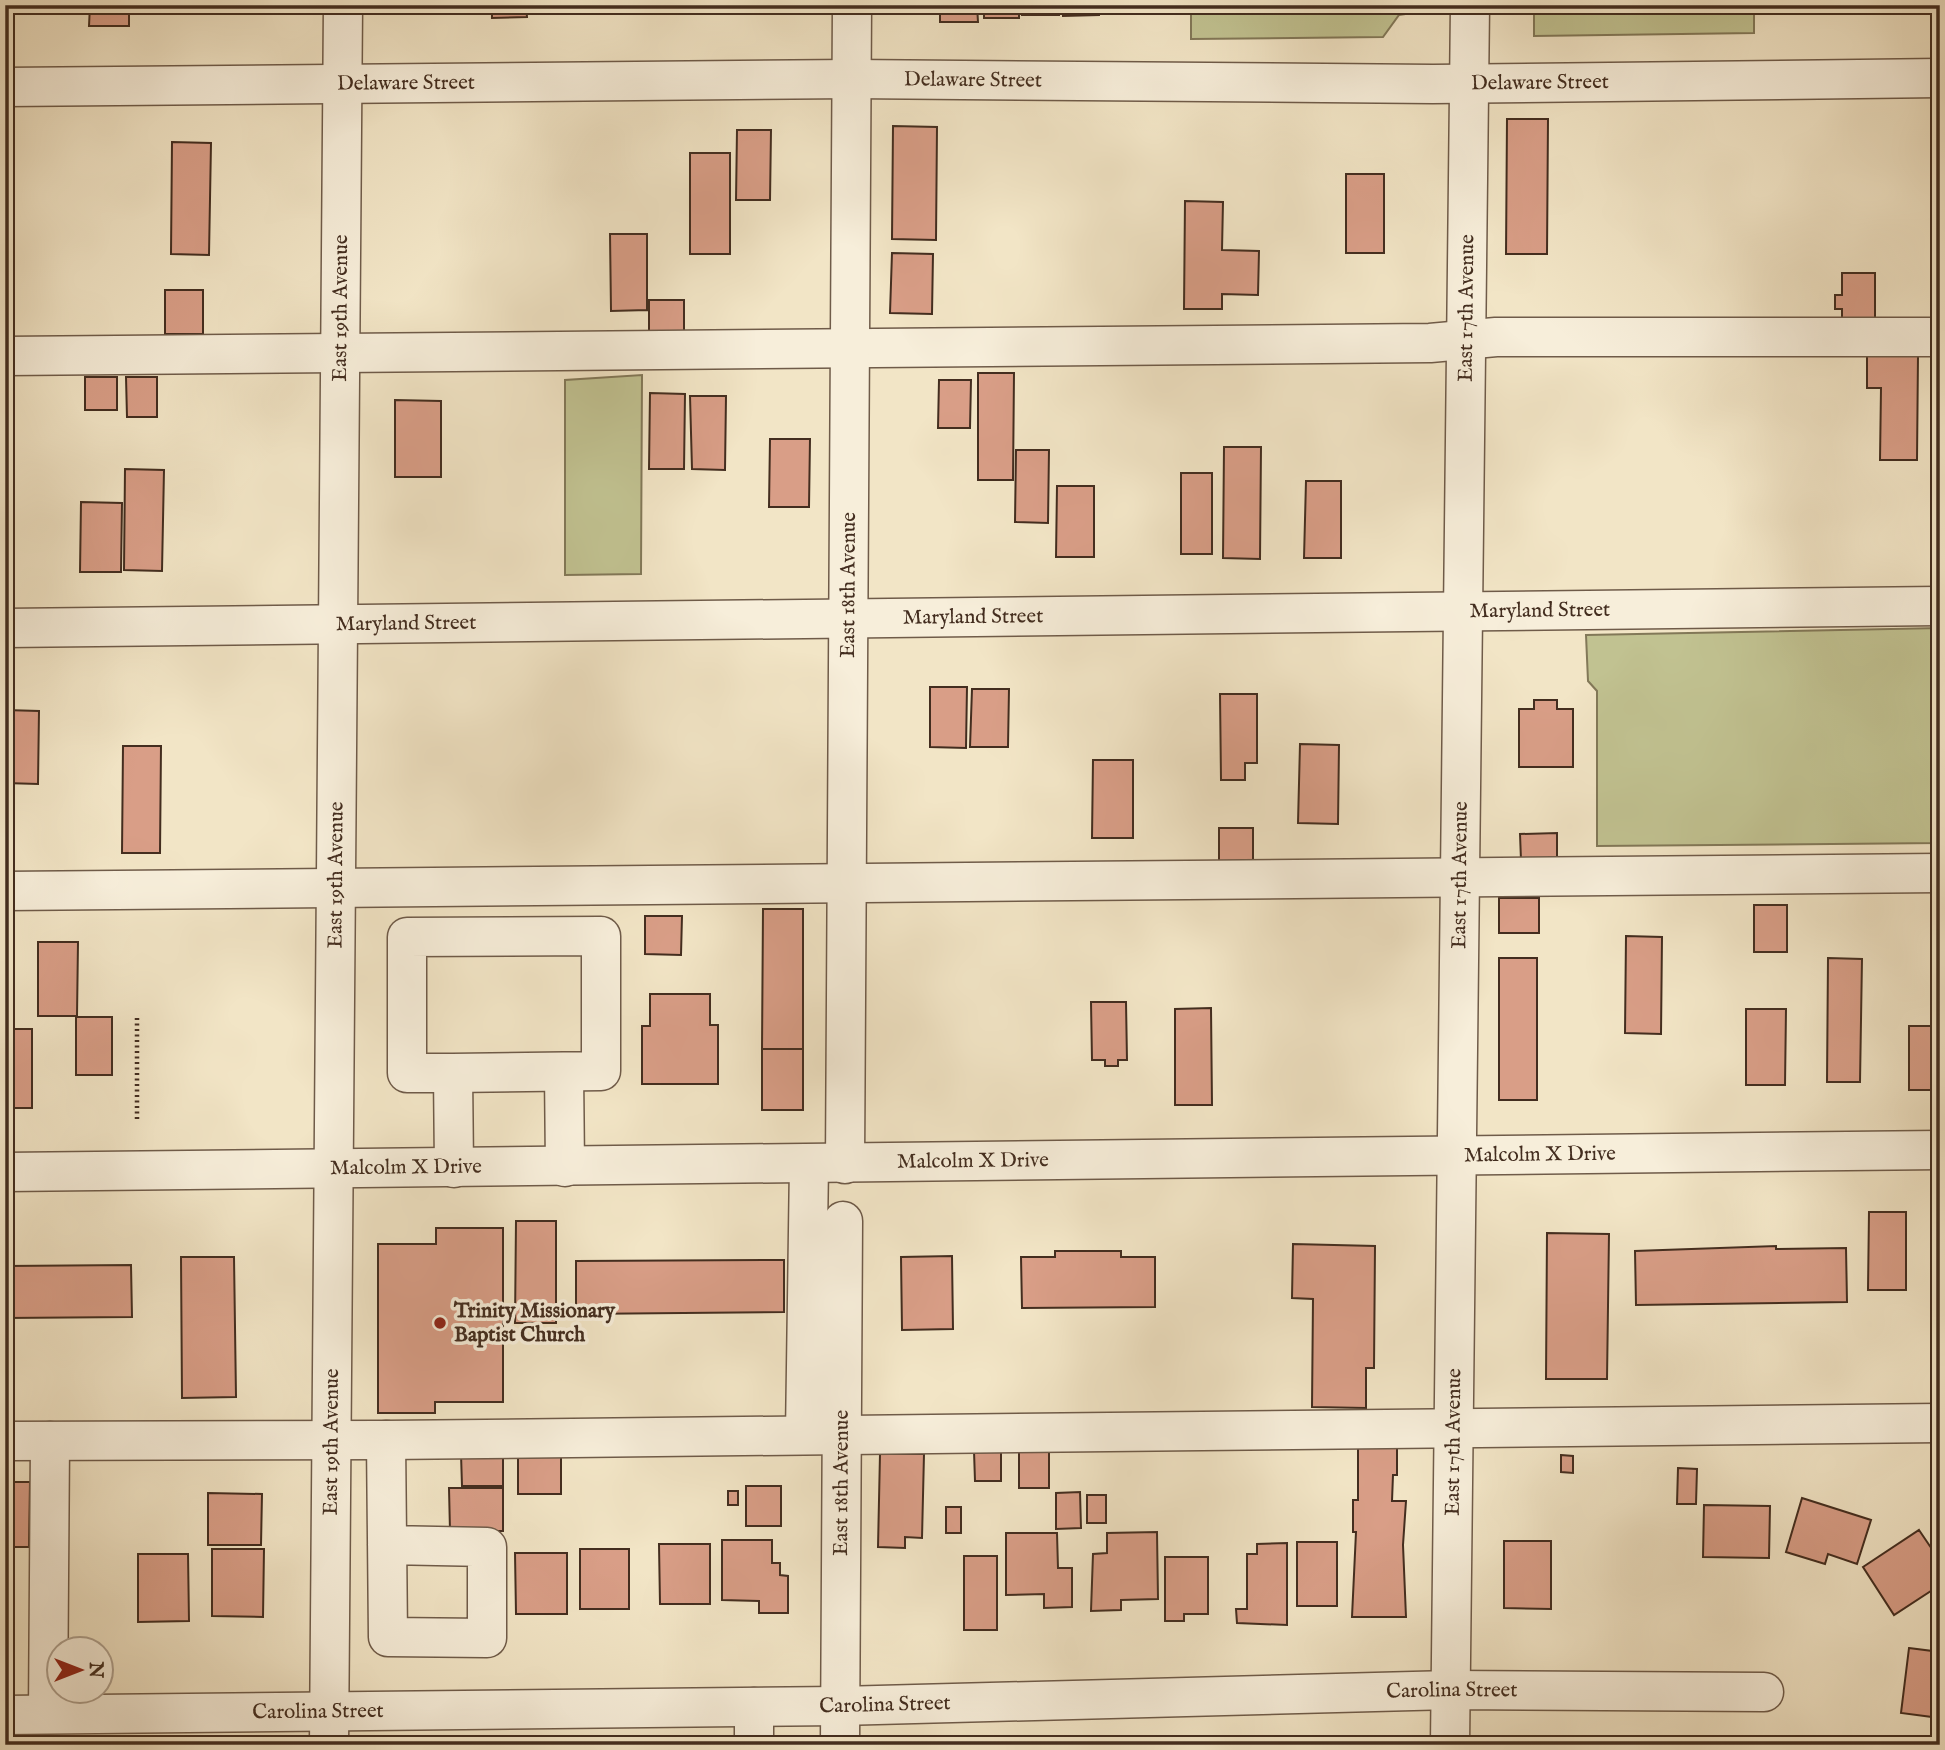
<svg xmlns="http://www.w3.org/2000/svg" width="1945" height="1750" font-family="'IM FELL English',serif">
	<rect width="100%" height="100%" fill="#f2e5c6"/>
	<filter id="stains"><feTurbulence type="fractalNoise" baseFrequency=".00286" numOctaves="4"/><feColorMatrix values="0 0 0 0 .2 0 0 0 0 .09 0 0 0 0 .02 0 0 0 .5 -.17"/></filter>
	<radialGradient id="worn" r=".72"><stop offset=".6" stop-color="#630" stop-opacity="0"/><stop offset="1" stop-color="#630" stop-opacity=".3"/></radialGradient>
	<!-- green -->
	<path fill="#c1c291" stroke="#827858" stroke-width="2" d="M1191 5H1426V11L1399 15 1383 37 1191 39Z
		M1534 5H1754V33L1534 36Z
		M642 375 641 574 565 575V380Z
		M1940 628V843L1597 846V691L1588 681 1586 635Z"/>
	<!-- building -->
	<path fill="#d99e87" stroke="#432d1f" stroke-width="2" d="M90 5H129V26H89Z
		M492 5H526L527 17 492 18Z
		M940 5H977L978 22H940Z
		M984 5H1019V18H984Z
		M1022 5H1059V15H1022Z
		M1063 5H1099V15L1063 16Z
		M1103 5H1141L1142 14H1103Z
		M1507 119H1548L1547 254H1506Z
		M893 126 937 127 936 240 892 239Z
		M737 130H771L770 200H736Z
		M172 142 211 143 209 255 171 254Z
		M690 153H730V254H690Z
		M1346 174H1384V253H1346Z
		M1185 201 1223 202 1222 250 1259 251 1258 295 1222 294V309H1184Z
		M610 234H647V310L611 311Z
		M892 253 933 254 932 314 890 313Z
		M1842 273H1875V322H1842V309H1835V295H1842Z
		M165 290H203V334H165Z
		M649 300H684V338H649Z
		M1867 355H1918L1917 460H1880L1881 388H1867Z
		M978 373H1014L1013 480H978Z
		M85 377H117V410H85Z
		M126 377H157V417H127Z
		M939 380H971L970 428H938Z
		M650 393 685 394 684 469H649Z
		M690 396H726L725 470 692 469Z
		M395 400 441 401V477H395Z
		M770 439H810L809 507H769Z
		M1224 447H1261L1260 559 1223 558Z
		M1016 450H1049L1048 523 1015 522Z
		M125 469 164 470 162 571 124 570Z
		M1181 473H1212V554H1181Z
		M1306 481H1341V558H1304Z
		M1057 486H1094V557H1056Z
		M81 502 122 503 121 572H80Z
		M930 687H967L966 748 930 747Z
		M972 689H1009L1008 747H970Z
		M1220 694H1257V763H1245V780H1221Z
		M1534 700H1557V709H1573V767H1519V709H1534Z
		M5 710 39 711 38 784 5 783Z
		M1300 744 1339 745 1338 824 1298 823Z
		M123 746H161L160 853H122Z
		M1093 760H1133V838H1092Z
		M1219 828H1253V865H1219Z
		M1557 833V859L1521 860 1520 834Z
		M1499 898H1539V933H1499Z
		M1754 905H1787V952H1754Z
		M763 909H803V1049H762Z
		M645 916H682L681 955 645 954Z
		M1626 936 1662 937 1661 1034 1625 1033Z
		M38 942H78L77 1016H38Z
		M1499 958H1537V1100H1499Z
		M1828 958 1862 959 1860 1082H1827Z
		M650 994H710V1025H718V1084H642V1026H650Z
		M1091 1002H1126L1127 1060H1118V1066H1105V1060H1092Z
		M1211 1008 1212 1105H1175V1009Z
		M1746 1009H1786L1785 1085H1746Z
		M76 1017H112V1075H76Z
		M1909 1026H1940V1090H1909Z
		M5 1029H32V1108H5Z
		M762 1049H803V1110H762Z
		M1869 1212H1906V1290H1868Z
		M516 1221H556V1323H515Z
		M436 1228H503V1402H435V1413H378V1244H436Z
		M1547 1233 1609 1234 1607 1379H1546Z
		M1934 1243H1940V1350H1934Z
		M1293 1244 1375 1246 1374 1368H1366V1408L1312 1407 1313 1299 1292 1298Z
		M1776 1246V1249L1846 1248 1847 1302 1636 1305 1635 1251Z
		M1055 1251H1121V1257H1155V1307L1022 1308 1021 1257H1055Z
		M952 1256 953 1329 902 1330 901 1257Z
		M181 1257H234L236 1397 182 1398Z
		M784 1260V1312L576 1314V1261Z
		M131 1265 132 1317 5 1318V1266Z
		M1358 1442 1397 1443V1475H1393L1392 1501H1406L1403 1545 1406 1617H1352L1356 1532H1353V1500H1358Z
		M1019 1450H1049V1488H1019Z
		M974 1451H1001V1481H975Z
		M461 1454H503V1486H462Z
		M518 1454H561V1494H518Z
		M880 1454H924L922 1538 905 1537V1548L878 1547Z
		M1561 1455 1573 1456V1473L1561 1472Z
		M1678 1468 1697 1469 1696 1504H1677Z
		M5 1482H30L29 1547H5Z
		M746 1486H781V1526H746Z
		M449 1488H503V1531H450Z
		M728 1491H738V1505H728Z
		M1080 1492 1081 1528 1056 1529V1493Z
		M208 1493 262 1494 261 1545H208Z
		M1087 1495H1106V1523H1087Z
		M1802 1498 1871 1520 1857 1564 1828 1554 1825 1564 1786 1552Z
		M1704 1505 1770 1506 1769 1558 1703 1557Z
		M946 1507H961V1533H946Z
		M1919 1530 1940 1561V1585L1894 1615 1863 1567Z
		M1157 1532 1158 1599 1121 1600V1610L1091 1611 1093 1554 1107 1553V1533Z
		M1006 1533H1057L1058 1568H1072V1607L1044 1608V1594L1006 1595Z
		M722 1540H772V1563H780V1575L788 1576V1613H759V1601L722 1600Z
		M1504 1541H1551V1609L1504 1608Z
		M1297 1542H1337V1606H1297Z
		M1287 1543V1625L1237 1623 1236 1609H1247V1554H1257V1544Z
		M659 1544H710V1604H660Z
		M212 1549H264L263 1617 212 1616Z
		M580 1549H629V1609H580Z
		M515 1553H567V1614H516Z
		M138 1554H188L189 1621 138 1622Z
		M964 1556H997V1630H964Z
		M1165 1557H1208V1614H1184V1621H1165Z
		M1909 1648 1940 1652V1718L1901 1713Z"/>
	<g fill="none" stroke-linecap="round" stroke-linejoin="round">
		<defs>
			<g id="minor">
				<path id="s1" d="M5 87 852 79 1433 84 1940 78"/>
				<path d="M5 356 1430 343 1496 337H1940"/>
				<path id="s2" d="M5 628 1940 606"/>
				<path d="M5 891 1940 873"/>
				<path d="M564 1072 565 1167"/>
				<path d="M453 1073H407V937L601 936V1071L453 1073 454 1168"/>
				<path id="s3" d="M845 1164 852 5"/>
				<path id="s4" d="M5 1172 1940 1150"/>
				<path d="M805 1435 809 1164"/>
				<path d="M386 1440 388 1637 487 1638V1547L387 1545"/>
				<path d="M5 1441 386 1440 1940 1423"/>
				<path d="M754 1707V1745"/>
				<path d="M48 1714 50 1441"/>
				<path id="s5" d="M5 1715 840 1706 1451 1690 1764 1692"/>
				<path id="s6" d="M329 1745 343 5"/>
				<path id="s7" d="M840 1745 843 1221"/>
				<path id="s8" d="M1450 1745 1470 5"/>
			</g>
		</defs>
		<!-- minor casing -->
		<use href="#minor" stroke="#6f5b49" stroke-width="41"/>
		<!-- path -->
		<path stroke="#432d1f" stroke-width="4.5" stroke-dasharray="2 3.5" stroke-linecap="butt" d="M137 1018V1120"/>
		<!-- minor -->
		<use href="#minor" stroke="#f7eeda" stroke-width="38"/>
	</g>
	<!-- markers -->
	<circle fill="#8f2418" stroke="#f7eeda" stroke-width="2.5" cx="440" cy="1323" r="7"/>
	<g text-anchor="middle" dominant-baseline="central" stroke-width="7" stroke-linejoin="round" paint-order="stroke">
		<!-- street labels -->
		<g font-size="21" fill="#432d1f" stroke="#f7eeda">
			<text stroke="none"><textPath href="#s1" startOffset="968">Delaware Street</textPath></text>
			<text stroke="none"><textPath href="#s1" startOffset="1535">Delaware Street</textPath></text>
			<text stroke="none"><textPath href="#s1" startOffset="401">Delaware Street</textPath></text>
			<text stroke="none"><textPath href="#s6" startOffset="1437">East 19th Avenue</textPath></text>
			<text stroke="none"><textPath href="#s8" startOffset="1437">East 17th Avenue</textPath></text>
			<text stroke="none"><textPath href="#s3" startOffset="579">East 18th Avenue</textPath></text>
			<text stroke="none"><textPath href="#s2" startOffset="1535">Maryland Street</textPath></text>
			<text stroke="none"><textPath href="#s2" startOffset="968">Maryland Street</textPath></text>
			<text stroke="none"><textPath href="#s2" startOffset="401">Maryland Street</textPath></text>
			<text stroke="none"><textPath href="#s6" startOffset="870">East 19th Avenue</textPath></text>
			<text stroke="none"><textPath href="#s8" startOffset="870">East 17th Avenue</textPath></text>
			<text stroke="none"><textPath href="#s4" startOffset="1535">Malcolm X Drive</textPath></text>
			<text stroke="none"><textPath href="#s4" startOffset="968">Malcolm X Drive</textPath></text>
			<text stroke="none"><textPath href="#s4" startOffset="401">Malcolm X Drive</textPath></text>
			<text stroke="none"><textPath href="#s6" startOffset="303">East 19th Avenue</textPath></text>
			<text stroke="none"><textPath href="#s8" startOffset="303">East 17th Avenue</textPath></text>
			<text stroke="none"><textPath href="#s7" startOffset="262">East 18th Avenue</textPath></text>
			<text stroke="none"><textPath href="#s5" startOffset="1447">Carolina Street</textPath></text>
			<text stroke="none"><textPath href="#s5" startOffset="880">Carolina Street</textPath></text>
			<text stroke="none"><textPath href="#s5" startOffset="313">Carolina Street</textPath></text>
		</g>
		<!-- poi labels -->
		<g font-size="21" font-weight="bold" fill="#432d1f" stroke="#f7eeda" text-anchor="start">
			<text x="454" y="1311">Trinity Missionary<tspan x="454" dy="24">Baptist Church</tspan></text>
		</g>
	</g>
	<!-- margin -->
	<rect width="1945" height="1750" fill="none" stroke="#f2e5c6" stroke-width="28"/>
	<rect x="7" y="7" width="1931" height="1736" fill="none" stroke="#432d1f" stroke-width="3.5"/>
	<rect x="14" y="14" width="1917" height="1722" fill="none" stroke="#432d1f" stroke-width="2"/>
	<!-- north arrow -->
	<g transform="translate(80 1670) rotate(90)"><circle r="33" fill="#f7eeda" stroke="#afa18f" stroke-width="2"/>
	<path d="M0-5L12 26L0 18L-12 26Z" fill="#8f2418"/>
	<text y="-10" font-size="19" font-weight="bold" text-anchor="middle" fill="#432d1f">N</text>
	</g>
	<rect width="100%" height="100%" filter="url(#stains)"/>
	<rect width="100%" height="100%" fill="url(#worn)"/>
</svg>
